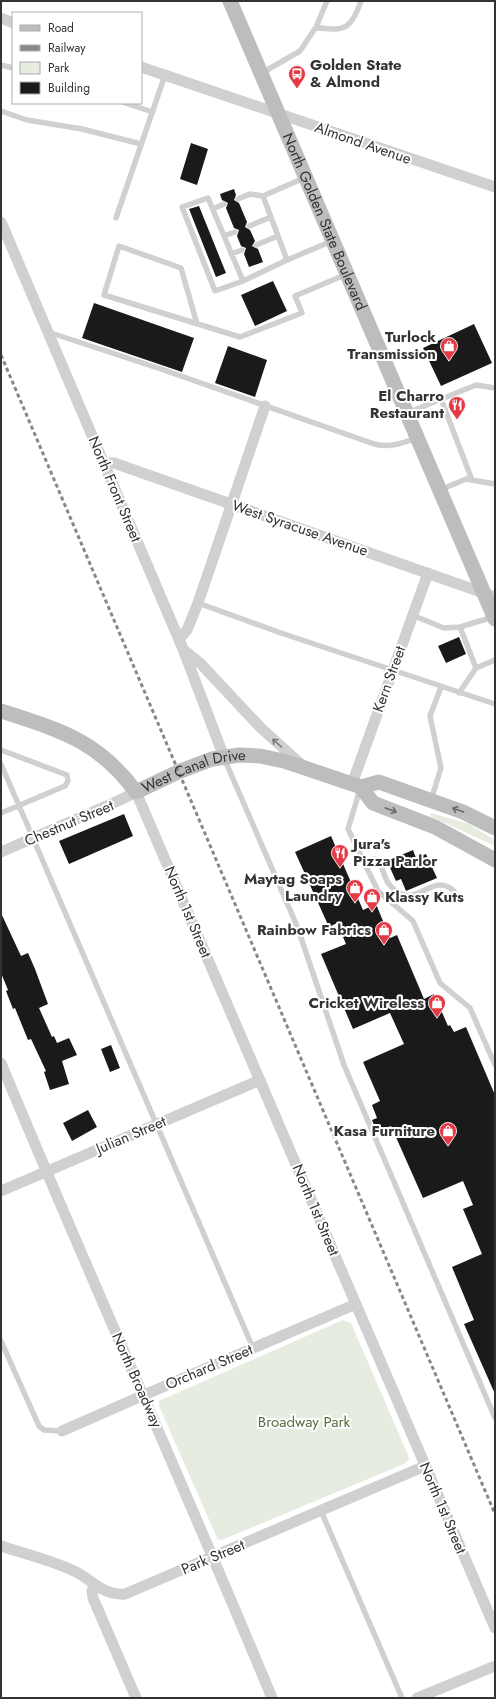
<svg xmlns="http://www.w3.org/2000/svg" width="496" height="1699" font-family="Jost,sans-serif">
	<rect width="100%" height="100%" fill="#fff"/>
	<!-- green -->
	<path fill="#e6ecdf" d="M431 813 469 824 495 840V846L430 816Z
		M343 1320 351 1323 408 1455 409 1460 404 1464 222 1540H218L159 1406V1401Z"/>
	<!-- building -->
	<path fill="#1a1a1a" d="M191 143 208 149 197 185 180 179Z
		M234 189 236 195 234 200 239 203 247 222 245 227 250 230 255 241 252 246 258 249 263 262 249 267 244 254 246 248 241 246 237 236 239 230 234 228 226 208 228 203 222 200 220 194Z
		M199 206 226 273 216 277 189 209Z
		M273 281 287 311 255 326 241 295Z
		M94 303 194 338 182 372 82 338Z
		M474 324 492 363 441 386 423 348Z
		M228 346 267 360 255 397 215 383Z
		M459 637 466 654 446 663 438 646Z
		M124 814 133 836 69 864 59 841Z
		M331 836 363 910 376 904 390 938 397 935 424 999 434 994 448 1026 450 1025 454 1032 466 1027 495 1095V1394L464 1324 474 1320 452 1267 482 1254 463 1209 473 1205 463 1181 423 1198 391 1126 377 1132 372 1120 377 1118 372 1105 380 1101 363 1062 404 1044 390 1013 353 1029 321 954 346 944 337 923 329 927 295 852Z
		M413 850 416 858 426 854 437 878 406 891 401 879 396 881 387 861Z
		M1 913 21 956 28 953 35 969 48 1004 39 1008 52 1037 54 1036 57 1043 69 1038 77 1055 62 1061 69 1084 50 1090 44 1072 46 1071 31 1039 28 1040 15 1008 13 1009 6 991 8 990 1 973Z
		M111 1045 120 1068 110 1072 101 1049Z
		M88 1110 97 1127 72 1141 63 1123Z"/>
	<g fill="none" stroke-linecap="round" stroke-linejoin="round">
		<!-- lane -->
		<path stroke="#d0d0d0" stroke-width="5.5" d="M316 27C344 33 352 28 361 1
			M1 65 13 68
			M262 73 300 51 316 27 327 1
			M125 103 153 112
			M1 111 27 120 82 129 141 144
			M304 178 263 196 287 260 332 241
			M208 198 243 281 215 291 182 207Z
			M238 199 250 194 263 196
			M213 209 224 204
			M116 218 165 75
			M249 226 271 217
			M224 236 235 232
			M256 245 278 236
			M231 254 242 250
			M243 281 287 260
			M197 324 181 268 119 246 104 295 240 337 302 313 295 296 347 274
			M48 332 161 369 374 444C390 448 402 443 417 438
			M441 399 472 480
			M407 413 476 385 495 388
			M440 490 466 479 495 484
			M198 603 281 633 495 704
			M412 615 444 628 460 627 493 617
			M476 668 495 660
			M459 693 476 668 460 627
			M1 750 67 775 68 781 65 786 1 813
			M224 758 297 926 344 1065 495 1418
			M1 764 253 1348
			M360 789 348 829 378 891 413 921 440 983 470 1008 495 1065
			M431 800 441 768 430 716 441 687
			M365 863 375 859 379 861C383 868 384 878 389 884 414 916 431 869 454 891
			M1 1341 39 1426 44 1430 62 1431
			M321 1511 402 1698"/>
		<!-- street -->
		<path stroke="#d0d0d0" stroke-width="11" d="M1 18 13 23
			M141 67 495 187
			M1 222 183 649 224 757
			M104 463H114L495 597
			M179 639 187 630 198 603 265 406
			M185 651 200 663 261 728 303 766
			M352 784 428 573
			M1 852 120 800 136 792 495 1628
			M1 1063C89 1276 184 1485 272 1698
			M1 1191 260 1080
			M62 1431 144 1395 356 1304
			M1 1546C25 1554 51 1560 74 1571 92 1579 102 1596 125 1594L425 1466
			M94 1585 92 1591 93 1598 136 1698
			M417 1698 495 1666"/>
		<!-- secondary -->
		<g stroke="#bdbdbd" stroke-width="15">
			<path id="s1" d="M230 1 495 619"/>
			<path id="s2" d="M1 711C59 730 98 740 136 792L178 772 212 759 239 755 260 756 284 761 361 787 379 782 463 812 495 828"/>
			<path d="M361 787 373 803 435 827 495 860"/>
		</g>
		<!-- rail -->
		<path stroke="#888" stroke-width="3" stroke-dasharray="4 3" stroke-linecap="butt" d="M1 355 495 1514"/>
	</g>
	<!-- one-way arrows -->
	<defs><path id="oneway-shaft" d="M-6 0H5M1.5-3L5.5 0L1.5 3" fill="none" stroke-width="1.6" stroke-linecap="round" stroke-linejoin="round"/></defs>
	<use stroke="#7a7a7a" href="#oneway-shaft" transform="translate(277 743) rotate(-138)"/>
	<g stroke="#6a6a6a">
		<use href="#oneway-shaft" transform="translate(391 810) rotate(20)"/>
		<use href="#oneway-shaft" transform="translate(458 810) rotate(-160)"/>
	</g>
	<!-- icons -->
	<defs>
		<symbol id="bus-pin" viewBox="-11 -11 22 30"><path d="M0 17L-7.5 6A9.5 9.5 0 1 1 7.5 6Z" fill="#e63946" stroke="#fff"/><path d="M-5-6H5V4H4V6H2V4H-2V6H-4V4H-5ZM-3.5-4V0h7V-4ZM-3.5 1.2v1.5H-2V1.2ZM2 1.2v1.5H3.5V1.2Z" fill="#fff"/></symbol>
		<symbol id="shop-pin" viewBox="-11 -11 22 30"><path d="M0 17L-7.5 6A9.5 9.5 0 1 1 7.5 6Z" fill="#e63946" stroke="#fff"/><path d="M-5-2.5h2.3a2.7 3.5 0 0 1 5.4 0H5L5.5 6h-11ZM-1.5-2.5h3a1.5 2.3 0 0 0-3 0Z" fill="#fff"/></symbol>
		<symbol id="restaurant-pin" viewBox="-11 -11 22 30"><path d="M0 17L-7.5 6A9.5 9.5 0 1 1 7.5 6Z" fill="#e63946" stroke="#fff"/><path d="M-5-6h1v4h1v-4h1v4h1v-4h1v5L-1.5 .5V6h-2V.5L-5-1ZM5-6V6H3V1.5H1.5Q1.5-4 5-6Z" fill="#fff"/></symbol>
	</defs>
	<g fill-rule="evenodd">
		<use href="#bus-pin" x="287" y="64" width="20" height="27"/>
		<use href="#shop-pin" x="439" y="336" width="20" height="27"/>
		<use href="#restaurant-pin" x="447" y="395" width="20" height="27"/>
		<use href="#restaurant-pin" x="330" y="843" width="20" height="27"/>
		<use href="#shop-pin" x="345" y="878" width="20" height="27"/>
		<use href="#shop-pin" x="362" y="887" width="20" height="27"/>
		<use href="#shop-pin" x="374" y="920" width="20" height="27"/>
		<use href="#shop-pin" x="427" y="993" width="20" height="27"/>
		<use href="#shop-pin" x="438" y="1121" width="20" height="27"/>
	</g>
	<g text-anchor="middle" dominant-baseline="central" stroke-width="4" stroke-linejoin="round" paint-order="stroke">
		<!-- poi labels -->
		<g font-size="15" font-weight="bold" fill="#333" stroke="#fff" text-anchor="end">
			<text x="310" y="65" text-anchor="start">Golden State<tspan x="310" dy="17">&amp; Almond</tspan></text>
			<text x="436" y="337">Turlock<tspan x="436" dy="17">Transmission</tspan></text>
			<text x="444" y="396">El Charro<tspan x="444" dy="17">Restaurant</tspan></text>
			<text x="353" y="844" text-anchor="start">Jura's<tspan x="353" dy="17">Pizza Parlor</tspan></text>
			<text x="342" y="879">Maytag Soaps<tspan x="342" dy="17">Laundry</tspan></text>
			<text x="385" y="897" text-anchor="start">Klassy Kuts</text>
			<text x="371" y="930">Rainbow Fabrics</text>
			<text x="424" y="1003">Cricket Wireless</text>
			<text x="435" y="1131">Kasa Furniture</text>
		</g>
		<!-- street labels -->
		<g font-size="15" fill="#333" stroke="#fff">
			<text transform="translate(363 143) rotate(19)">Almond Avenue</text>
			<text stroke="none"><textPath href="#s1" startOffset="240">North Golden State Boulevard</textPath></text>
			<text transform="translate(115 489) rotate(67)">North Front Street</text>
			<text transform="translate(300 528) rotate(19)">West Syracuse Avenue</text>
			<text transform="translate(389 679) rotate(-70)">Kern Street</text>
			<text stroke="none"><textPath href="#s2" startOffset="223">West Canal Drive</textPath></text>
			<text transform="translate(69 823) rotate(-23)">Chestnut Street</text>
			<text transform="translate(188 912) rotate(67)">North 1st Street</text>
			<text transform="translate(131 1135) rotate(-23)">Julian Street</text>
			<text transform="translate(316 1210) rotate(67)">North 1st Street</text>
			<text transform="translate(209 1367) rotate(-23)">Orchard Street</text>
			<text transform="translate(137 1380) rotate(66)">North Broadway</text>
			<text transform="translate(443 1508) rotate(67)">North 1st Street</text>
			<text transform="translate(213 1557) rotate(-23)">Park Street</text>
		</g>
		<!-- park labels -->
		<g font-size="15" fill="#56703f" stroke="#fff">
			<text x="304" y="1422">Broadway Park</text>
		</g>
	</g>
	<!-- border -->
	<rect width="496" height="1699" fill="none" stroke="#333333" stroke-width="4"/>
	<!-- legend -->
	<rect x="12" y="12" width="130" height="92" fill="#ffffff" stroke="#adadad"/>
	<rect x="20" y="25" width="20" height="6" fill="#bdbdbd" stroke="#adadad"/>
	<text x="48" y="32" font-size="12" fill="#333333">Road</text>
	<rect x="20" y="45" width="20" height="6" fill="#888888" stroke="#adadad"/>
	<text x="48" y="52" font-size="12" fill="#333333">Railway</text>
	<rect x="20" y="62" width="20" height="12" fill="#e6ecdf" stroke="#adadad"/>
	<text x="48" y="72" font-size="12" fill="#333333">Park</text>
	<rect x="20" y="82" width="20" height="12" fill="#1a1a1a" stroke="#adadad"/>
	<text x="48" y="92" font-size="12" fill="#333333">Building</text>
</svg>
